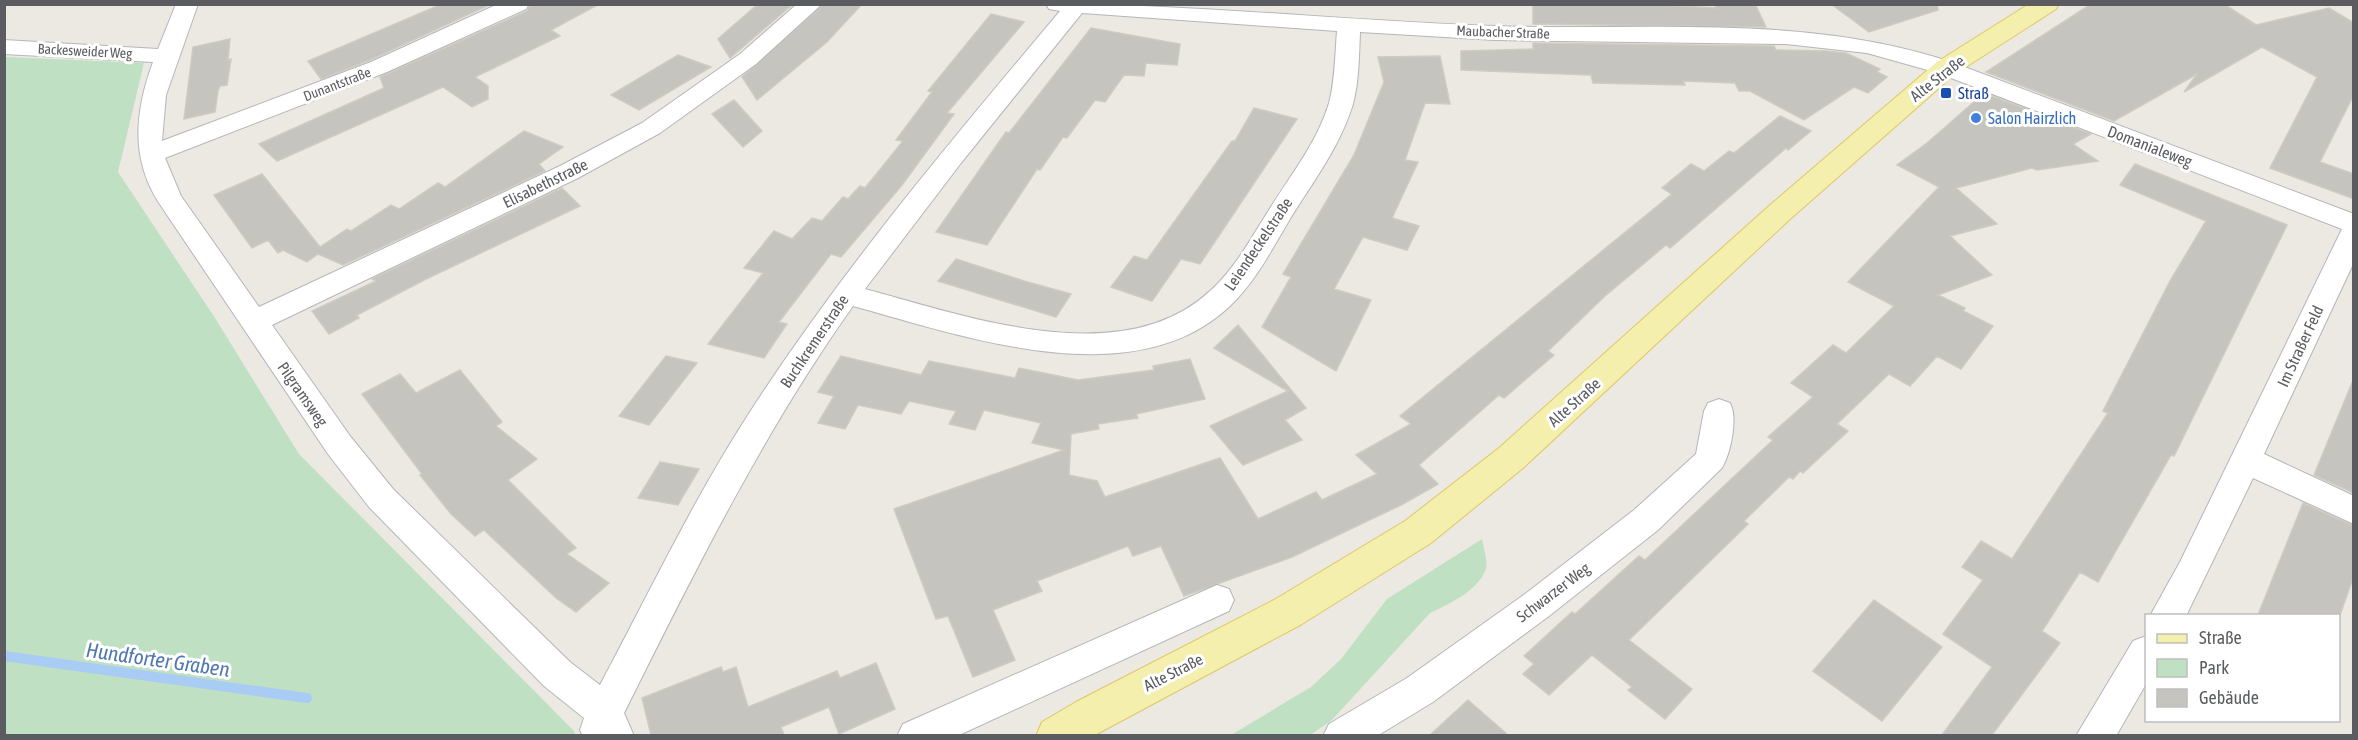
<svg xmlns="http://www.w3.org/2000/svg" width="2358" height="740" font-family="'Asap Condensed',sans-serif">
	<rect width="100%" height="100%" fill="#ebe9e1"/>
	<!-- green -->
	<path fill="#c0e0c3" d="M5 57 144 63 118 172 215 318 299 454 574 731 575 735H5Z
		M1482 539C1483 547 1488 561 1486 568 1480 590 1449 604 1430 613L1331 721 1310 735H1231L1311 687 1341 659 1387 599Z"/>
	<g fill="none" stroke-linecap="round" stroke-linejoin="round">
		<!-- stream -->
		<path stroke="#a8ccf4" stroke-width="10" d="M4 656 307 698"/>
	</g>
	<!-- building -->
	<path fill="#c6c4be" stroke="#cecbc0" stroke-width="1.5" d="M442 4H491L370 60 321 79 308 61Z
		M531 4H599L551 30 560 36 475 77 488 86V99L472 107 443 87 277 161 259 144 384 88 380 77 527 11Z
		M758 4H793L730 58 718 39Z
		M824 4H862L827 42 757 100 742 77Z
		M1533 4H1643L1716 8 1715 4H1755L1766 27 1533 24Z
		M1831 4H1937L1938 10 1869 32Z
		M2091 4H2224L2256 25 2329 8 2354 23V94L2320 162 2354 174V199L2270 168 2317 77 2262 47 2184 92 2197 74 2114 121 1986 72Z
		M991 14 1024 22 947 113 954 114 902 185 841 257 831 254 779 322 787 324 764 358 708 344 763 273 744 268 774 231 792 239 812 218 822 221 843 197 848 199 860 186 865 188 903 141 896 140 932 92 928 91Z
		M1091 28 1180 44 1177 65 1146 63 1144 76 1124 75 1105 102 1095 100 1067 138 1063 137 1040 170 1037 169 987 245 936 232 1006 132 1009 133Z
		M230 39 228 60 231 59 227 85 220 86 218 91 215 112 184 119 193 47Z
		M1533 43 1774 46 1776 50 1826 51 1846 53 1880 69 1877 72 1887 77 1868 93 1854 87 1804 120 1750 91H1739L1735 83 1683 81 1685 85 1593 83 1591 75 1461 70V51L1533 49Z
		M678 55 711 67 639 110 611 95Z
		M1440 56 1450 104 1425 103 1405 160 1418 162 1392 218 1419 226 1407 250 1363 237 1334 289 1371 300 1336 371 1262 327 1291 277 1283 274 1354 155 1384 82 1378 57Z
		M1984 93 2091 134 2073 144 2098 161 2037 170 2032 168 1956 188 1997 224 1950 236 1992 275 1938 295 1965 308 1963 311 1993 326 1961 369 1937 356 1910 386 1889 374 1837 424 1848 431 1803 473 1800 471 1793 479 1789 477 1744 521 1748 524 1629 640 1692 689 1665 719 1628 690 1632 687 1592 655 1549 695 1523 674 1534 664 1524 656 1572 612 1575 614 1639 556 1645 560 1773 440 1768 437 1813 397 1791 383 1833 345 1846 353 1894 306 1848 282 1939 187 1897 165 1927 143Z
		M734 100 762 131 743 147 712 114Z
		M1254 108 1297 119 1200 264 1181 259 1152 301 1111 287 1134 256 1147 260 1232 141H1235Z
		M1780 116 1811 131 1788 150 1786 148 1670 248 1666 245 1605 296 1548 351 1554 355 1504 398 1499 395 1419 465 1438 484 1403 504 1292 557 1184 596 1161 546 1133 556 1128 546 1037 581 1042 591 993 610 1015 660 973 677 948 616 936 619 894 509 1064 450 1032 443 1041 423 984 410 975 430 949 424 956 411 909 401 901 414 858 405 845 429 818 423 834 396 818 392 841 356 921 375 929 361 1015 378 1019 368 1078 380 1154 370 1153 366 1190 359 1205 399 1136 414 1138 418 1098 424 1099 429 1071 434 1069 475 1097 481 1105 497 1220 458 1258 519 1316 492 1322 500 1377 474 1356 455 1411 424 1400 416 1672 194 1662 188 1691 164 1704 171 1729 151 1734 153Z
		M524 131 563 147 539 164 545 171 343 265 318 254 307 262 283 250 278 253 268 240 252 248 214 195 262 174 320 247 347 229 351 231 391 205 399 209 438 183 445 187Z
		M2135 164 2287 225 2174 456 2171 455 2098 582 2080 572 2042 631 2060 643 1992 735H1942L1992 667 1943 634 1983 580 1962 567 1981 541 2012 559 2108 413 2103 411 2170 281 2206 221 2120 185Z
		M562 188 580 206 426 279 357 315 359 318 329 334 312 311 376 281 372 279Z
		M956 259 1024 281 1071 294 1056 317 938 281Z
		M1238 325 1306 408 1285 420 1302 440 1243 465 1210 426 1288 391 1214 348Z
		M666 356 697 363 649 425 619 416Z
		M460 370 502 422 496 426 537 459 508 480 576 548 567 554 609 583 576 612 556 598 484 530 475 536 451 514 420 475 422 474 362 394 400 374 416 393Z
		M2354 378V493L2314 475Z
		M660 462 699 469 678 505 638 498Z
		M2303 503 2354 526V575L2340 615H2258Z
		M1874 600 1942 647 1882 721 1813 671Z
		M876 663 895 709 839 734 829 707 781 727 784 735H651L642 698 721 667 723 672 736 667 748 707 837 671 840 678Z
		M1468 700 1508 735H1430Z"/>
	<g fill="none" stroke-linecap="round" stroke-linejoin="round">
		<defs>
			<path id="minor" d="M176 4H198L166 95 162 141 371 62 498 4H529L526 9 387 72 165 158 181 196 259 307 560 166 642 123 740 54 797 4H822L756 64 660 133 578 178 272 325 350 436 393 489 570 662 600 685C648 595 692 502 748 415 840 272 950 142 1060 11L1049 9 1046 4C1196 4 1345 21 1495 26 1649 31 1807 13 1954 63L2354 214V262L2264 454 2354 496V524L2253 478 2186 616H2150L2180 562 2342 229 1938 73 1867 53 1786 44 1495 40 1360 32C1359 56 1359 81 1353 104 1340 147 1312 183 1290 219 1272 249 1256 281 1231 305 1135 398 963 336 853 306 762 434 694 573 624 713L634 736H583L580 730 584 718 544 686 369 507 328 454 159 203C130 158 135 111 153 62L4 54V40L158 49ZM1082 13 1337 31C1335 55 1335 80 1329 103 1317 143 1290 176 1269 210 1251 238 1235 269 1210 291 1122 373 966 316 865 289L961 163Z
				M1719 399 1730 403C1738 418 1731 452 1722 468L1658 530 1549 616 1433 702 1377 736H1323L1329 724 1407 678 1525 594 1634 510 1696 454 1704 411 1708 403Z
				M1217 585 1229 589 1234 600 1229 611 957 736H897L903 724Z
				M2146 636V684L2116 736H2076L2133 641Z"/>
			<path id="major" d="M2029 4H2059L2056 9 1955 74 1789 220 1523 468 1431 543 1302 624 1093 736H1036L1042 722 1076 702 1274 600 1405 521 1499 448 1769 206 1937 62Z"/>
		</defs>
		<!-- minor casing -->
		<use href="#minor" stroke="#b4b6ba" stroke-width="2"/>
		<!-- major casing -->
		<use href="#major" stroke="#dfc766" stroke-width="2"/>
		<!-- minor -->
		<use href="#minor" fill="#fff" fill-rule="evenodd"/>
		<!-- major -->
		<use href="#major" fill="#f4efac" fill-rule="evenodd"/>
	</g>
	<!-- markers -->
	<rect fill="#1a4fb4" stroke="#fff" stroke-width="2" x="1940" y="87" width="12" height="12" rx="3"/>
	<circle fill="#3f7fe0" stroke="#fff" stroke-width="2" cx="1976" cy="118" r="6"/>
	<g text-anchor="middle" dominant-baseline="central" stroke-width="6" stroke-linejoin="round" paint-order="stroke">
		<!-- far-street labels -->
		<g font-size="14" fill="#5a5c60" stroke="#fff">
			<text transform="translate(1503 32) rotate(2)">Maubacher Straße</text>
			<text transform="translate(85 51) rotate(3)">Backesweider Weg</text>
			<text transform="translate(337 84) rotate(-21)">Dunantstraße</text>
		</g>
		<!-- street labels -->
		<g font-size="16" fill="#5a5c60" stroke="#fff">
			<text transform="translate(1937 78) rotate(-38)">Alte Straße</text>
			<text transform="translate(2150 146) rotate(21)">Domanialeweg</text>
			<text transform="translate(545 183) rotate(-26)">Elisabethstraße</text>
			<text transform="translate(1258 244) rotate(-56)">Leiendeckelstraße</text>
			<text transform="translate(814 341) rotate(-56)">Buchkremerstraße</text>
			<text transform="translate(2300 346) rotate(-65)">Im Straßer Feld</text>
			<text transform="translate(303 394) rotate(55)">Pilgramsweg</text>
			<text transform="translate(1574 402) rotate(-42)">Alte Straße</text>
			<text transform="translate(1553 592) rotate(-37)">Schwarzer Weg</text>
			<text transform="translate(1173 672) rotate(-27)">Alte Straße</text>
		</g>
		<!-- transit labels -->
		<g font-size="16" fill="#164399" stroke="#fff" text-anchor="start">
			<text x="1958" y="93">Straß</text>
		</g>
		<!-- shop labels -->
		<g font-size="16" fill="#366cbe" stroke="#fff" text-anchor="start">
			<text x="1988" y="118">Salon Hairzlich</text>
		</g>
		<!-- near-water labels -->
		<g font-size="21" font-style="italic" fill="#4f77b3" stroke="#fff">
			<text transform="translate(158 659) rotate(8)">Hundforter Graben</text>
		</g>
	</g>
	<!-- border -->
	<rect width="2358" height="740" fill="none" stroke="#5a5c60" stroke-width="12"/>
	<!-- legend -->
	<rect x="2145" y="614" width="195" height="108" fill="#ffffff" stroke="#bdbebf" stroke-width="1.5"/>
	<rect x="2157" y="634" width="30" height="9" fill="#f4efac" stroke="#bdbebf" stroke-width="1.5"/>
	<text x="2199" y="644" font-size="18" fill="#5a5c60">Straße</text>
	<rect x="2157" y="659" width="30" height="18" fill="#c0e0c3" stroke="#bdbebf" stroke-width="1.5"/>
	<text x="2199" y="674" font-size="18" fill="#5a5c60">Park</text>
	<rect x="2157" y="689" width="30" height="18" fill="#c6c4be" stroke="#bdbebf" stroke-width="1.5"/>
	<text x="2199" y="704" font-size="18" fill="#5a5c60">Gebäude</text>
</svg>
